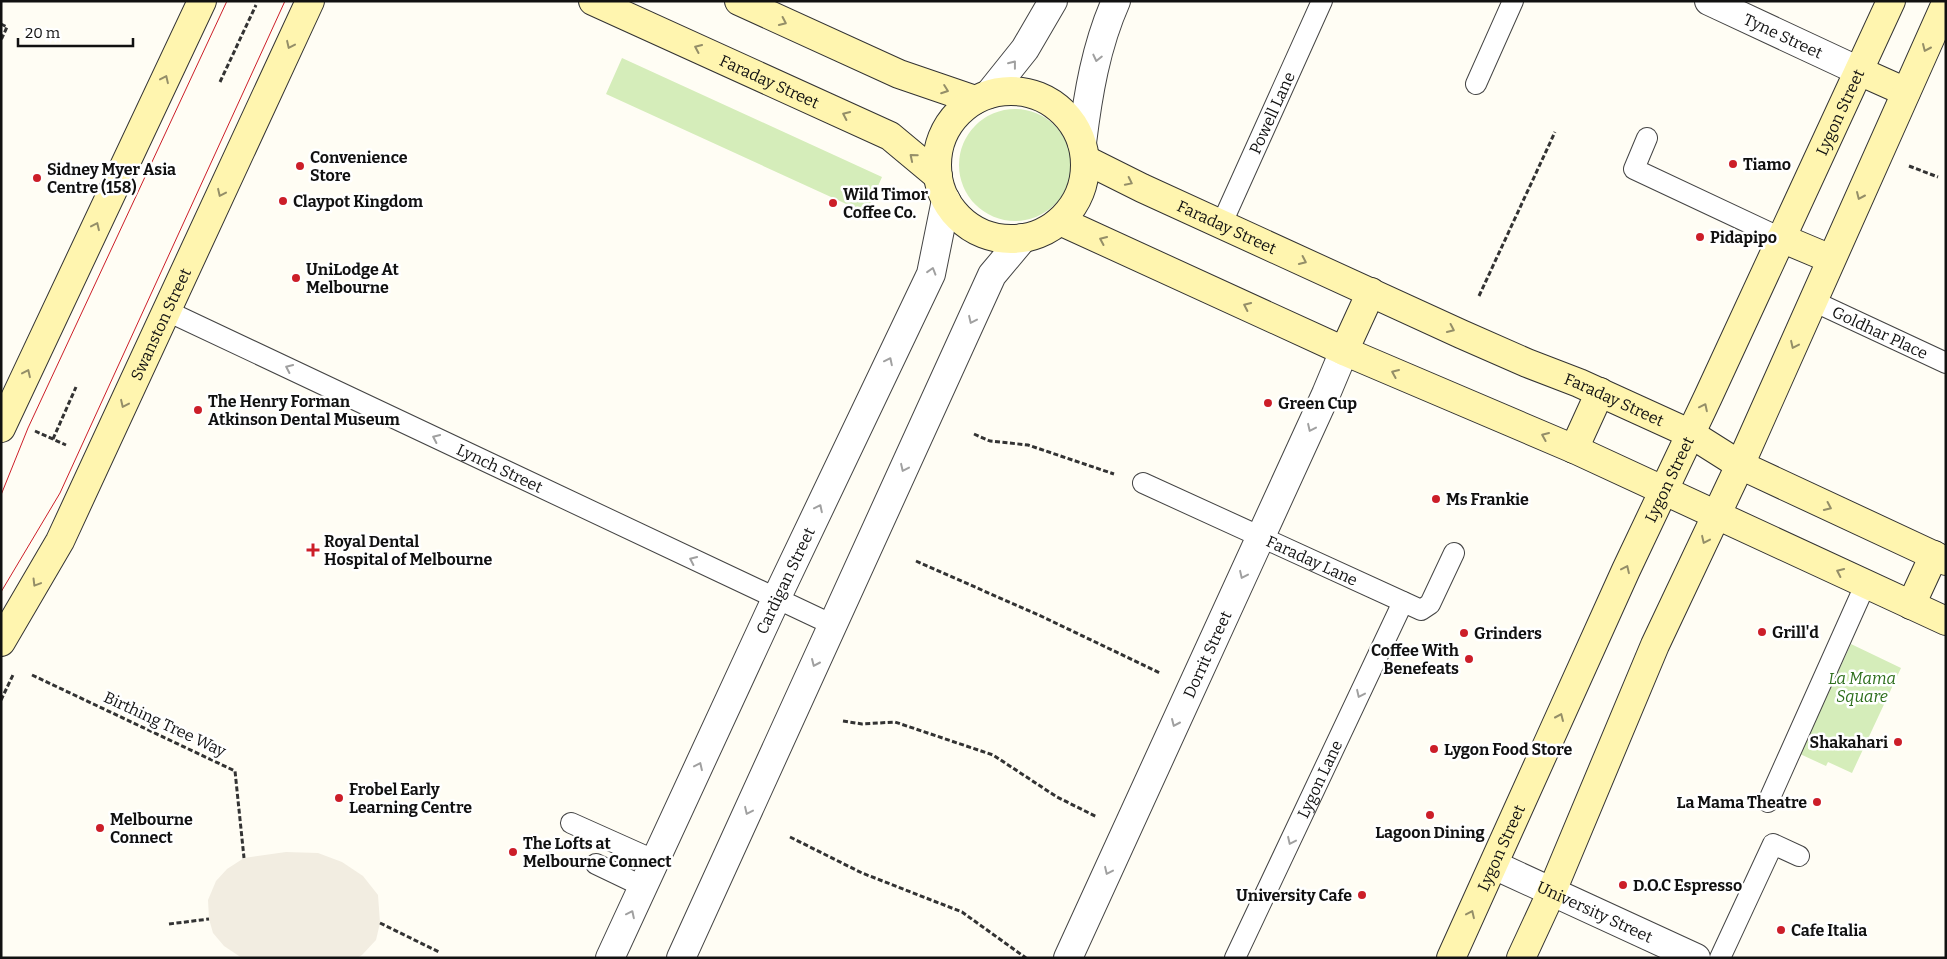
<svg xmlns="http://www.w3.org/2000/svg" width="1947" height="959" font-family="Bitter,serif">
	<rect width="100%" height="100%" fill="#fffdf4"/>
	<!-- green -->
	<path fill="#d5edba" d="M622 58 882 177 866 213 606 94Z
		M959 165a56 56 0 1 1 112 0a56 56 0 1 1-112 0Z
		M1851 644 1901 668 1852 773 1828 762 1826 766 1800 754Z"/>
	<!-- plaza -->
	<path fill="#f2ede1" d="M286 852 318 853 342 862 363 876 378 895 380 923 376 940 362 955 357 958H242L224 946 213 933 209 919 208 900 216 881 227 869 244 858Z"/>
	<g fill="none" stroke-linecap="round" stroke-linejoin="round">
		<defs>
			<g id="lane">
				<path d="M1476 84 1513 1"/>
				<path d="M1647 138 1634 169 1781 238"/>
				<path id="s1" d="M1222 223 1322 1"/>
				<path id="s2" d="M1813 301 1946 363"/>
				<path id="s3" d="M167 311 833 625"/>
				<path id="s4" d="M1143 483 1421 610 1430 604 1454 553"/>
				<path d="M1768 802 1866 583"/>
				<path d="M571 823 656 861"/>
				<path d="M596 864 644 887"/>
				<path id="s5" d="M1235 958 1403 602"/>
				<path d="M1720 958 1773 844 1799 856"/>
			</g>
			<g id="street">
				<path id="s6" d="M1709 1 1859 71"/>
				<path d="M989 94 1025 49 1053 1"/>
				<path d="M1082 143C1088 94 1096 46 1116 1"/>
				<path id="s7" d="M1494 865 1696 958"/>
				<path id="s8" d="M610 958 776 599 931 274 946 200"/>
				<path d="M681 958 992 275 1023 238"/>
				<path id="s9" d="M1068 958 1326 394 1344 351"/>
			</g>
			<g id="secondary">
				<path id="s10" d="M593 1 890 136 938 176"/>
				<path d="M739 1 899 74 975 100"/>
				<path d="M1859 71 1906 92"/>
				<circle cx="1011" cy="165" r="74"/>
				<path id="s11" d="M1086 160 1142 188 1461 334 1527 363 1579 383 1691 434 1740 465 1946 561"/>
				<path d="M1060 221 1344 351 1574 449 1946 621"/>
				<path d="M1781 238 1831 259"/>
				<path d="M1344 351 1371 292"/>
				<path d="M1 428 202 1"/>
				<path d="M1574 449 1600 392"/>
				<path d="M1911 605 1934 555"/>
				<path id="s12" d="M1 642 60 541 310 1"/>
				<path id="s13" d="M1451 958 1626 570 1708 397 1891 1"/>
				<path d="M1521 958 1552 891 1655 645 1740 465 1946 3"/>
			</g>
		</defs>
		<!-- lane casing -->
		<use href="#lane" stroke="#444" stroke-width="22"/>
		<!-- street casing -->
		<use href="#street" stroke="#444" stroke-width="30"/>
		<!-- secondary casing -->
		<use href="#secondary" stroke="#333" stroke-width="30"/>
		<!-- path -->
		<path stroke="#333" stroke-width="3" stroke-dasharray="5 2.5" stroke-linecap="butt" d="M1 2V1
			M1 24 7 27 1 40
			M220 82 256 5
			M1909 166 1938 177
			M1479 296 1555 132
			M35 431 66 445
			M974 434 990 441 1028 445 1114 474
			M53 439 76 387
			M916 561 1043 617 1160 673
			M32 675 235 771 244 858
			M1 700 13 675
			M843 721 862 724 895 722 993 755 1057 797 1097 817
			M790 837 862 873 962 912 1026 958
			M380 923 439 952
			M169 924 209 919"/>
		<!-- lane -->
		<use href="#lane" stroke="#fff" stroke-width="20"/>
		<!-- street -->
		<use href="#street" stroke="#fff" stroke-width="28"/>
		<!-- secondary -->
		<use href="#secondary" stroke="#fff5af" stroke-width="28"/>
		<!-- tram -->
		<path stroke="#cc1e28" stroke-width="1" d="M1 495 28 428 227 1
			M1 592 60 493 285 1"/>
	</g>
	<!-- one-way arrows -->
	<defs><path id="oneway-chevron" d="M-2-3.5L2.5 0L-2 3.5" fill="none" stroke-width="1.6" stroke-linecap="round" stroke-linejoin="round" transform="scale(1.25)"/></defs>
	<g stroke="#948e68">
		<use href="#oneway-chevron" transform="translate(783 22) rotate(25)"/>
		<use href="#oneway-chevron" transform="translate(290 45) rotate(115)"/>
		<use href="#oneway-chevron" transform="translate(698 48) rotate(-156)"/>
		<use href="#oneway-chevron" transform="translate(1926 48) rotate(114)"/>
		<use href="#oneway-chevron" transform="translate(165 79) rotate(-65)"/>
		<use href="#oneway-chevron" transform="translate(945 90) rotate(20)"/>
		<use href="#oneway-chevron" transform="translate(846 115) rotate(-155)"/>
		<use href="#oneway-chevron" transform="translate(913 157) rotate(-140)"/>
		<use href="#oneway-chevron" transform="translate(1129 182) rotate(26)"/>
		<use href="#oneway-chevron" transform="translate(221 193) rotate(115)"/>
		<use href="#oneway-chevron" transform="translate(1860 196) rotate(114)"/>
		<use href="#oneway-chevron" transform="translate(96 226) rotate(-65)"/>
		<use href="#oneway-chevron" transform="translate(1103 240) rotate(-156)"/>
		<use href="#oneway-chevron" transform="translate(1303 261) rotate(25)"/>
		<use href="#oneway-chevron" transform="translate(1247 306) rotate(-155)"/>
		<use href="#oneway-chevron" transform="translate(1451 329) rotate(25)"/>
		<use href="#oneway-chevron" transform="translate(1794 345) rotate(115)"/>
		<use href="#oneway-chevron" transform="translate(27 373) rotate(-65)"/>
		<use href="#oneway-chevron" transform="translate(1395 373) rotate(-157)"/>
		<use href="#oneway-chevron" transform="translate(124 404) rotate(115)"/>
		<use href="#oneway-chevron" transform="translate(1704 407) rotate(-64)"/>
		<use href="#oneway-chevron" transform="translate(1545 436) rotate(-157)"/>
		<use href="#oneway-chevron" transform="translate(1828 507) rotate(25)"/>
		<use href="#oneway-chevron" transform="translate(1705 540) rotate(115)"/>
		<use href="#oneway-chevron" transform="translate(1626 569) rotate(-65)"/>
		<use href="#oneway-chevron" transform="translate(1840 572) rotate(-155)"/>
		<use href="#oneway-chevron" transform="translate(36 583) rotate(121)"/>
		<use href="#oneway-chevron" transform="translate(1560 717) rotate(-66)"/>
		<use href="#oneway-chevron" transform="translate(1471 914) rotate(-65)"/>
	</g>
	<g stroke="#a0a0a0">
		<use href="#oneway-chevron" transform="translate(1097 58) rotate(103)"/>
		<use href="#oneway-chevron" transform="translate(1013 64) rotate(-52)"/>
		<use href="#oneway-chevron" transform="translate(932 271) rotate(-73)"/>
		<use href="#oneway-chevron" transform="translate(972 320) rotate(115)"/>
		<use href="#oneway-chevron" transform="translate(889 361) rotate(-64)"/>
		<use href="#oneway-chevron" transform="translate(289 368) rotate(-155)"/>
		<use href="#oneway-chevron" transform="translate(1311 428) rotate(115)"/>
		<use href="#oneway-chevron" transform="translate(436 438) rotate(-155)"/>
		<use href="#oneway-chevron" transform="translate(904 468) rotate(115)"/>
		<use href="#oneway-chevron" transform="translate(819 508) rotate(-64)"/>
		<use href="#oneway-chevron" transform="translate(693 560) rotate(-155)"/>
		<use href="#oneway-chevron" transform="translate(1243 575) rotate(115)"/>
		<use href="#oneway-chevron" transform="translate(815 663) rotate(114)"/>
		<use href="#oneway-chevron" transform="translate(1360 694) rotate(115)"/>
		<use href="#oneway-chevron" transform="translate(1175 723) rotate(114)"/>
		<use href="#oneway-chevron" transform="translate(699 766) rotate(-65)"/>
		<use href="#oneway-chevron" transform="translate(748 811) rotate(115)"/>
		<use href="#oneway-chevron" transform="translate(1291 841) rotate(115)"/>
		<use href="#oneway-chevron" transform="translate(1108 871) rotate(115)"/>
		<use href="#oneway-chevron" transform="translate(631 914) rotate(-64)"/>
	</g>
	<!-- markers -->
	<g fill="#cc1e28" stroke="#fff" stroke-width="2">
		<circle cx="1733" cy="164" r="5"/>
		<circle cx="300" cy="166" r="5"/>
		<circle cx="37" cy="178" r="5"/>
		<circle cx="283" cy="201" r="5"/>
		<circle cx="833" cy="203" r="5"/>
		<circle cx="1700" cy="237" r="5"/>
		<circle cx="296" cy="278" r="5"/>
		<circle cx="1268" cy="403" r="5"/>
		<circle cx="198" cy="410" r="5"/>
		<circle cx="1436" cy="499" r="5"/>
		<path d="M310.5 542.5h5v5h5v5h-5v5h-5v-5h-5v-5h5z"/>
		<circle cx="1762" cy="632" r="5"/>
		<circle cx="1464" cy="633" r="5"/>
		<circle cx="1469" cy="659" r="5"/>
		<circle cx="1898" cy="742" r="5"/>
		<circle cx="1434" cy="749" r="5"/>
		<circle cx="339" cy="798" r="5"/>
		<circle cx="1817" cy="802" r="5"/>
		<circle cx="1430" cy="815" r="5"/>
		<circle cx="100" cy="828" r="5"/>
		<circle cx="513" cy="852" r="5"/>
		<circle cx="1623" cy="885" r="5"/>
		<circle cx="1362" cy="895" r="5"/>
		<circle cx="1781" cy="930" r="5"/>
	</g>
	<g text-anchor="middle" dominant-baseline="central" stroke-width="5" stroke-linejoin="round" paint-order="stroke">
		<!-- street labels -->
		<g font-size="16" fill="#111" stroke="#fff">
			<text stroke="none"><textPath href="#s6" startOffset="82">Tyne Street</textPath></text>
			<text stroke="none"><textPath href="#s10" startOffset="194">Faraday Street</textPath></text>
			<text stroke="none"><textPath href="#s13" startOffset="931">Lygon Street</textPath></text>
			<text stroke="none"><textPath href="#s1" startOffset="121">Powell Lane</textPath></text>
			<text stroke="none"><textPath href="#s11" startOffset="156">Faraday Street</textPath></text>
			<text stroke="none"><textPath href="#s12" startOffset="356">Swanston Street</textPath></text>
			<text stroke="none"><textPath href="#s2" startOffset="74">Goldhar Place</textPath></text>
			<text stroke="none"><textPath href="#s11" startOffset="580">Faraday Street</textPath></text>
			<text stroke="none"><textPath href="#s3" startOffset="368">Lynch Street</textPath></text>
			<text stroke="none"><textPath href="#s13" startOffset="526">Lygon Street</textPath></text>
			<text stroke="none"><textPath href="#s4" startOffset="186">Faraday Lane</textPath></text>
			<text stroke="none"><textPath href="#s8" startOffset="416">Cardigan Street</textPath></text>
			<text stroke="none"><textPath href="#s9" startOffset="334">Dorrit Street</textPath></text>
			<text transform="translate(165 724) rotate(25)">Birthing Tree Way</text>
			<text stroke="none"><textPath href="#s5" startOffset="198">Lygon Lane</textPath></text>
			<text stroke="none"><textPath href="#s13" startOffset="121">Lygon Street</textPath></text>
			<text stroke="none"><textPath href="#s7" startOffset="111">University Street</textPath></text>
		</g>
		<!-- poi labels -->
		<g font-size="16" font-weight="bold" fill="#111" stroke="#fff" text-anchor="start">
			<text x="310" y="157">Convenience<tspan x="310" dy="18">Store</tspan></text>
			<text x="1743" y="164">Tiamo</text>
			<text x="47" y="169">Sidney Myer Asia<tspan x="47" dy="18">Centre (158)</tspan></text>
			<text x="843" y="194">Wild Timor<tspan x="843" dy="18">Coffee Co.</tspan></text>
			<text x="293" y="201">Claypot Kingdom</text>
			<text x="1710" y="237">Pidapipo</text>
			<text x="306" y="269">UniLodge At<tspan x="306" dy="18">Melbourne</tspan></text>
			<text x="208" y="401">The Henry Forman<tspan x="208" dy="18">Atkinson Dental Museum</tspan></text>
			<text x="1278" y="403">Green Cup</text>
			<text x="1446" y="499">Ms Frankie</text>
			<text x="324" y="541">Royal Dental<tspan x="324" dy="18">Hospital of Melbourne</tspan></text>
			<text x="1772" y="632">Grill'd</text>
			<text x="1474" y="633">Grinders</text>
			<text x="1459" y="650" text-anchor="end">Coffee With<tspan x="1459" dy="18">Benefeats</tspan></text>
			<text x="1888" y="742" text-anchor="end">Shakahari</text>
			<text x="1444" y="749">Lygon Food Store</text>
			<text x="349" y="789">Frobel Early<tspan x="349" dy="18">Learning Centre</tspan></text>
			<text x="1807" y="802" text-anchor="end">La Mama Theatre</text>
			<text x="110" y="819">Melbourne<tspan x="110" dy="18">Connect</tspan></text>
			<text x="1430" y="832" text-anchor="middle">Lagoon Dining</text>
			<text x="523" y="843">The Lofts at<tspan x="523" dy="18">Melbourne Connect</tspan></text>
			<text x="1633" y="885">D.O.C Espresso</text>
			<text x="1352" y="895" text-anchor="end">University Cafe</text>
			<text x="1791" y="930">Cafe Italia</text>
		</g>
		<!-- park labels -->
		<g font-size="16" font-style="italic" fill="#2d6e1b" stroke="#fff">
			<text x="1862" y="678">La Mama<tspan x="1862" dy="18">Square</tspan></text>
		</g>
	</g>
	<!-- border -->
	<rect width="1947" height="959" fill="none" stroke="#111111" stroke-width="5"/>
	<!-- scale -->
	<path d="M18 38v8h115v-8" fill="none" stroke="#111111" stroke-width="2.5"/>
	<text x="25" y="38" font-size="15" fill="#111111" stroke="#ffffff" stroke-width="4" paint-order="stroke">20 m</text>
</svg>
